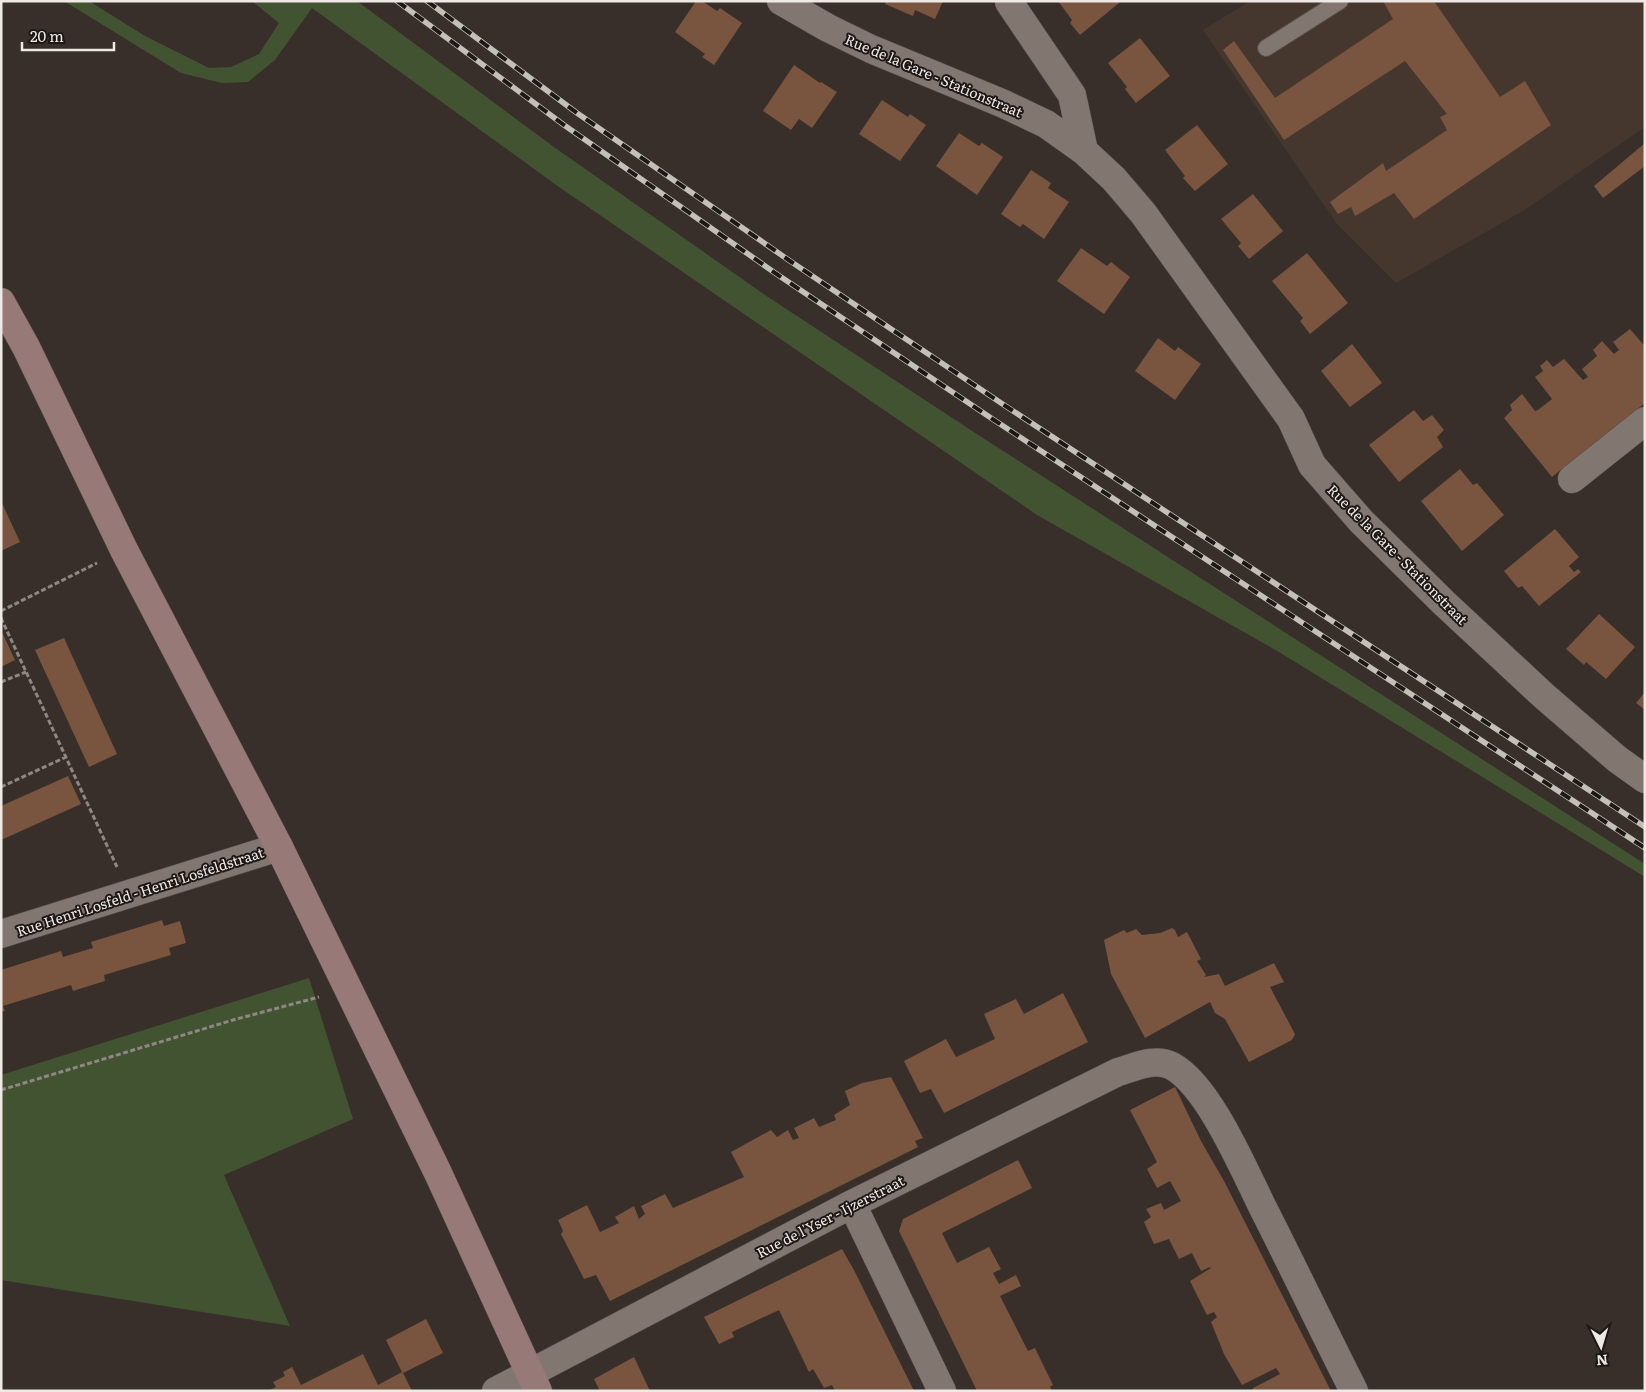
<svg xmlns="http://www.w3.org/2000/svg" width="1646" height="1392" font-family="Literata,serif">
	<rect width="100%" height="100%" fill="#392f2a"/>
	<!-- built -->
	<path fill="#46372e" d="M1250 1H1645V127L1523 211 1396 283 1337 224 1203 30Z"/>
	<!-- green -->
	<path fill="#425331" d="M64 1H89L145 36 209 68 231 67 259 54 279 23 252 1H357L554 147 768 297 986 440 1645 864V877L1279 652 1037 515 559 187 312 8 275 60 248 82 222 83 181 73Z
		M309 978 353 1119 224 1175 290 1326 1 1280V1075Z"/>
	<!-- building -->
	<path fill="#79543e" d="M696 1H702L717 11 720 8 742 23 714 65 702 57 705 54 675 32Z
		M886 1H943L935 19 915 10 913 16 885 4Z
		M1058 1H1118L1119 3 1080 35 1070 23 1072 20Z
		M1383 1H1434L1500 97 1525 81 1551 125 1414 219 1394 193 1355 216 1351 207 1338 214 1330 202 1383 163 1386 171 1447 130 1440 117 1447 114 1405 61 1284 140 1223 50 1234 41 1275 98 1393 19Z
		M1140 38 1170 76 1136 103 1125 89 1127 87 1108 63Z
		M794 65 820 83 821 82 837 92 812 128 799 119 791 130 763 111Z
		M882 100 908 117 910 114 926 125 900 161 859 134Z
		M1197 125 1228 164 1195 191 1183 178 1185 176 1165 150Z
		M959 133 979 146 982 143 1003 157 977 195 936 166Z
		M1645 143V166L1603 198 1594 186Z
		M1031 170 1051 183 1048 188 1069 202 1044 239 1023 224 1020 227 1001 214Z
		M1253 194 1283 231 1249 259 1238 246 1241 243 1221 219Z
		M1081 248 1107 266 1111 262 1130 277 1104 314 1057 281Z
		M1307 253 1348 303 1310 334 1300 321 1303 318 1272 281Z
		M1630 329 1643 344 1645 343V403L1552 477 1504 418 1512 410 1510 405 1522 394 1535 411 1538 410 1552 399 1535 377 1543 371 1540 366 1547 360 1553 367 1564 359 1583 380 1588 377 1582 369 1597 356 1593 350 1602 341 1614 354 1619 350 1613 342Z
		M1158 338 1175 351 1178 347 1201 364 1175 400 1135 371Z
		M1352 344 1382 383 1350 407 1321 371Z
		M1414 410 1423 421 1432 415 1444 430 1437 437 1443 447 1399 482 1369 445Z
		M1460 469 1473 485 1477 483 1504 515 1462 551 1421 501Z
		M1 501 20 542 1 551Z
		M1555 529 1579 557 1569 566 1574 572 1578 569 1581 572 1539 606 1522 586 1518 588 1504 571Z
		M1599 614 1635 647 1606 679 1586 662 1584 665 1566 649Z
		M1 630 15 660 1 667Z
		M64 638 117 754 89 767 35 650Z
		M1645 692V710L1636 703Z
		M68 776 81 804 1 840V806Z
		M162 920 164 926 180 921 186 943 169 948 171 955 104 975 105 981 73 991 71 985 3 1006 5 1011 1 1012V970L61 951 63 957 93 948 91 942Z
		M1172 928 1175 930 1178 937 1187 932 1201 959 1197 961 1206 975 1204 977 1219 974 1225 986 1274 963 1284 982 1270 987 1295 1034 1292 1040 1249 1062 1225 1019 1215 1013 1210 1002 1145 1038 1111 974 1104 940 1124 930 1127 933 1136 929 1142 935 1160 933Z
		M1063 993 1088 1042 944 1113 931 1089 920 1093 904 1061 946 1039 956 1057 995 1039 984 1014 1016 999 1024 1014Z
		M891 1077 923 1138 915 1141 918 1147 610 1301 596 1275 584 1279 561 1234 563 1231 558 1220 587 1205 600 1232 619 1223 615 1217 634 1206 639 1219 645 1214 641 1206 665 1194 673 1208 744 1177 731 1152 771 1130 777 1137 788 1130 793 1140 799 1138 794 1128 814 1118 819 1127 836 1120 834 1115 850 1105 845 1091 862 1083Z
		M1175 1087 1201 1141 1224 1181 1331 1391H1252L1253 1388 1280 1374 1276 1368 1242 1385 1224 1354 1211 1322 1217 1317 1214 1312 1207 1315 1190 1281 1211 1268 1210 1267 1201 1271 1192 1253 1179 1259 1169 1239 1154 1244 1144 1222 1151 1217 1146 1209 1161 1203 1164 1210 1181 1201 1170 1181 1157 1188 1147 1169 1157 1162 1130 1110Z
		M1018 1160 1032 1188 942 1233 957 1263 989 1247 1001 1269 993 1273 999 1284 1016 1275 1021 1286 1000 1296 1028 1351 1035 1348 1053 1385 1050 1387 1052 1391H977L899 1231 903 1219Z
		M842 1249 855 1272 914 1391H835L832 1385 824 1388 813 1369 809 1372 779 1310 732 1332 734 1337 719 1344 704 1317Z
		M426 1319 443 1353 403 1373 412 1391H268L276 1387 273 1382 285 1376 283 1372 292 1367 301 1385 363 1354 378 1385 402 1372 386 1340Z
		M634 1357 650 1391H600L594 1379Z"/>
	<g fill="none" stroke-linecap="round" stroke-linejoin="round">
		<defs>
			<path id="lane" d="M1266 48 1340 1"/>
			<path id="street" d="M781 1 828 28 871 49 1004 104 1046 124 1084 151 1114 179 1143 213 1291 419 1312 465 1361 521 1444 603 1544 696 1617 759 1645 779
				M1009 2 1072 95 1084 151
				M1572 479 1645 421
				M1 934 279 847
				M852 1204 942 1391
				M496 1391 852 1204 1118 1072C1135 1067 1155 1057 1172 1066 1209 1086 1244 1170 1263 1208 1294 1269 1323 1330 1354 1391"/>
			<path id="secondary" d="M1 302 26 347 124 550 279 847 438 1173 538 1391"/>
		</defs>
		<!-- lane casing -->
		<use href="#lane" stroke="#564e49" stroke-width="18"/>
		<!-- street casing -->
		<use href="#street" stroke="#564e49" stroke-width="29"/>
		<!-- secondary casing -->
		<use href="#secondary" stroke="#564e49" stroke-width="29"/>
		<!-- path -->
		<path stroke="#8f8783" stroke-width="3" stroke-dasharray="5 2.5" stroke-linecap="butt" d="M1 611 97 563
			M1 618 117 867
			M1 682 26 672
			M1 787 66 757
			M1 1090 233 1020 319 997"/>
		<!-- lane -->
		<use href="#lane" stroke="#827770" stroke-width="16"/>
		<!-- street -->
		<use href="#street" stroke="#827770" stroke-width="28"/>
		<!-- secondary -->
		<use href="#secondary" stroke="#977978" stroke-width="28"/>
		<defs>
			<path id="rail" d="M397 1 564 125 778 275 994 420 1645 848
				M427 1 577 113 790 261 1004 405 1645 827"/>
		</defs>
		<!-- rail casing -->
		<use href="#rail" stroke="#c5bfba" stroke-width="5.5"/>
		<!-- rail -->
		<use href="#rail" stroke="#1d1816" stroke-width="4" stroke-dasharray="11" stroke-linecap="butt"/>
	</g>
	<g text-anchor="middle" dominant-baseline="central" stroke-width="4" stroke-linejoin="round" paint-order="stroke">
		<!-- street labels -->
		<g font-size="14" fill="#efe9e5" stroke="#1d1816">
			<text transform="translate(934 75) rotate(23)">Rue de la Gare - Stationstraat</text>
			<text transform="translate(1398 554) rotate(45)">Rue de la Gare - Stationstraat</text>
			<text transform="translate(140 891) rotate(-18)">Rue Henri Losfeld - Henri Losfeldstraat</text>
			<text transform="translate(830 1216) rotate(-27)">Rue de l'Yser - Ijzerstraat</text>
		</g>
	</g>
	<!-- border -->
	<rect width="1646" height="1392" fill="none" stroke="#efe9e5" stroke-width="5"/>
	<!-- north arrow -->
	<g transform="translate(1601 1347) rotate(175)" stroke="#1d1816" stroke-width="4" paint-order="stroke">
	<path d="M0-4L9 19L0 12L-9 19Z" fill="#efe9e5"/>
	<text y="-8" font-size="14" font-weight="bold" text-anchor="middle" fill="#efe9e5">N</text>
	</g>
	<!-- scale -->
	<path d="M22 42v8h92v-8" fill="none" stroke="#efe9e5" stroke-width="2.5"/>
	<text x="30" y="42" font-size="15" fill="#efe9e5" stroke="#1d1816" stroke-width="4" paint-order="stroke">20 m</text>
</svg>
